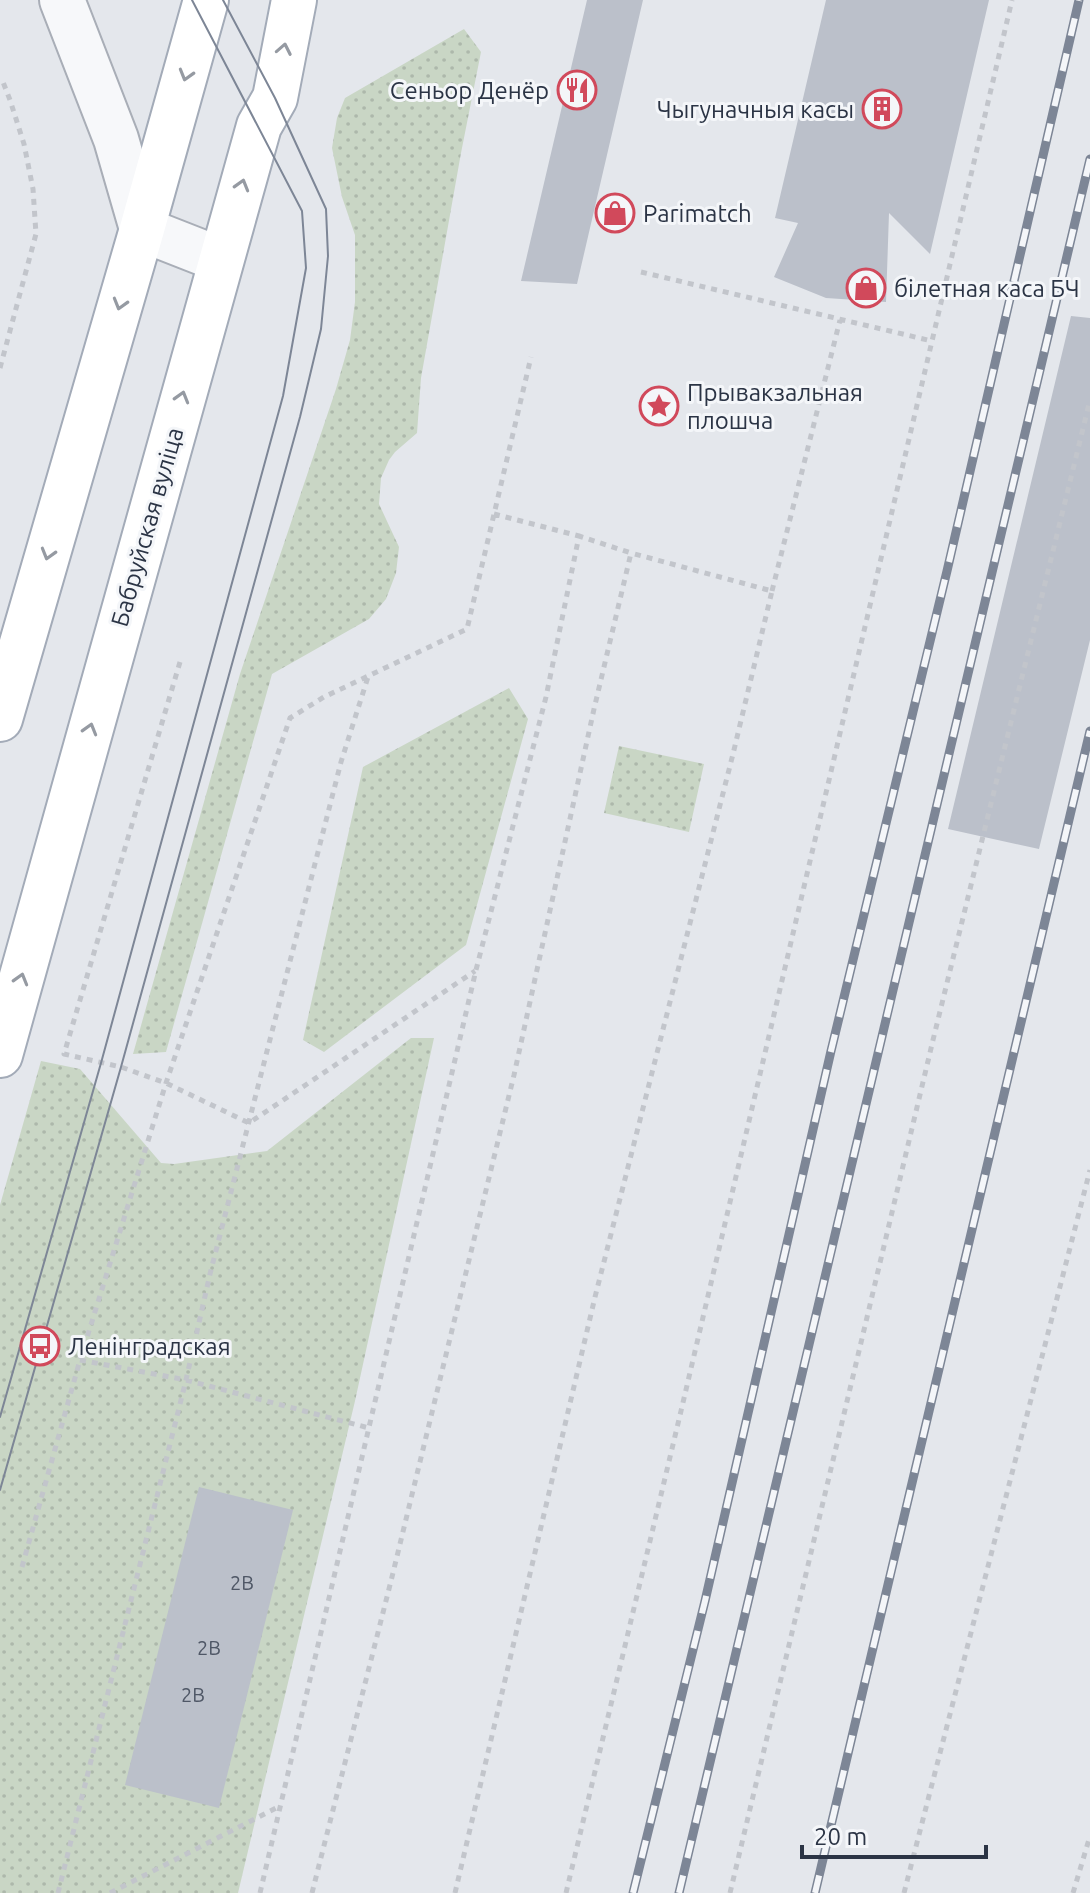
<svg xmlns="http://www.w3.org/2000/svg" width="1090" height="1893" font-family="Ubuntu,sans-serif">
	<defs>
		<pattern id="green-dots" width="8" height="8" patternUnits="userSpaceOnUse" patternTransform="scale(2)"><rect width="8" height="8" fill="#c9d6c5"/><path d="M2 2h.1M6 6h.1" fill="none" stroke="#adb8ab" stroke-width="1.8" stroke-linecap="round"/></pattern>
	</defs>
	<rect width="100%" height="100%" fill="#e4e7ec"/>
	<!-- green -->
	<path fill="url(#green-dots)" d="M464 29 481 52 461 153 421 378 417 433 395 452 389 460 381 478 379 504 399 547 396 573 386 599 369 619 272 674 166 1052 133 1054 240 674 336 389 350 340 355 302V235L342 197 332 148 337 118 345 98Z
		M509 688 528 719 466 945 324 1052 303 1040 363 767Z
		M619 746 704 764 689 832 604 813Z
		M411 1038H434L355 1401 238 1893H0V1205L41 1061 80 1069 161 1163 174 1164 267 1151Z"/>
	<!-- building -->
	<path fill="#bbc0ca" d="M587 0H643L577 284 521 281Z
		M826 0H989L930 254 889 213 886 302 826 298 774 277 798 223 775 218Z
		M1071 316 1090 318V640L1039 849 948 829Z
		M199 1487 293 1510 219 1808 125 1785Z"/>
	<g fill="none" stroke-linecap="round" stroke-linejoin="round">
		<defs>
			<path id="minor" d="M62 0 116 139 142 229 221 260"/>
			<path id="major" d="M0 719 142 229 206 0
				M0 1055 259 126 275 98 294 0"/>
		</defs>
		<!-- minor casing -->
		<use href="#minor" stroke="#a9aeb7" stroke-width="48"/>
		<!-- major casing -->
		<use href="#major" stroke="#a3abb8" stroke-width="48"/>
		<!-- path -->
		<path stroke="#c2c5cb" stroke-width="5" stroke-dasharray="6 6" stroke-linecap="butt" d="M641 272 932 341
			M0 368 36 234 33 189 24 144 10 100 3 82
			M772 591 840 320
			M180 662 64 1054 121 1067 166 1083 249 1123 475 971
			M80 1360 186 1380 369 1428
			M22 1567 80 1360 166 1083 290 718 324 697 467 629 531 357
			M58 1893 186 1380 210 1274 341 762 368 677
			M110 1893 278 1807
			M260 1893 476 970 546 697 579 536 494 514
			M312 1893 391 1581 514 1075 594 709 631 553 579 536
			M455 1893 595 1297 733 754 772 591 631 553
			M566 1893 681 1411 1012 0
			M730 1893 933 1040 1090 400
			M904 1893 1090 1170
			M1073 1893 1090 1836"/>
		<!-- minor -->
		<use href="#minor" stroke="#f7f8fa" stroke-width="44"/>
		<!-- major -->
		<use href="#major" stroke="#fff" stroke-width="44"/>
		<!-- tram -->
		<path stroke="#7d8696" stroke-width="2" d="M0 1417 101 1063 283 396 306 268 302 211 192 0
			M0 1490 121 1067 300 417 321 329 328 256 326 209 275 98 223 0"/>
		<defs>
			<path id="rail" d="M633 1893 705 1601 831 1051 947 571 1079 0
				M679 1893 1090 159
				M815 1893 1090 731"/>
		</defs>
		<!-- rail casing -->
		<use href="#rail" stroke="#7d8696" stroke-width="9"/>
		<!-- rail -->
		<use href="#rail" stroke="#f4f6f9" stroke-width="6" stroke-dasharray="18" stroke-linecap="butt"/>
	</g>
	<!-- one-way arrows -->
	<defs><path id="oneway-chevron" d="M-2-3.5L2.5 0L-2 3.5" fill="none" stroke-width="1.6" stroke-linecap="round" stroke-linejoin="round" transform="scale(2)"/></defs>
	<g stroke="#959aa2">
		<use href="#oneway-chevron" transform="translate(284 49) rotate(-79)"/>
		<use href="#oneway-chevron" transform="translate(186 75) rotate(106)"/>
		<use href="#oneway-chevron" transform="translate(242 185) rotate(-74)"/>
		<use href="#oneway-chevron" transform="translate(120 304) rotate(106)"/>
		<use href="#oneway-chevron" transform="translate(182 397) rotate(-74)"/>
		<use href="#oneway-chevron" transform="translate(48 554) rotate(106)"/>
		<use href="#oneway-chevron" transform="translate(90 729) rotate(-74)"/>
		<use href="#oneway-chevron" transform="translate(21 979) rotate(-74)"/>
	</g>
	<!-- icons -->
	<defs>
		<symbol id="restaurant-ring" viewBox="-11 -11 22 22"><circle r="9.5" fill="#f4f6f9" stroke="#d1495b" stroke-width="1.5"/><path d="M-5-6h1v4h1v-4h1v4h1v-4h1v5L-1.5 .5V6h-2V.5L-5-1ZM5-6V6H3V1.5H1.5Q1.5-4 5-6Z" fill="#d1495b"/></symbol>
		<symbol id="building-ring" viewBox="-11 -11 22 22"><circle r="9.5" fill="#f4f6f9" stroke="#d1495b" stroke-width="1.5"/><path d="M-4-6H4V6H1V3H-1V6H-4ZM-2.5-4.3h1.7v1.8h-1.7ZM.8-4.3h1.7v1.8H.8ZM-2.5-1h1.7V.8h-1.7ZM.8-1h1.7V.8H.8Z" fill="#d1495b"/></symbol>
		<symbol id="shop-ring" viewBox="-11 -11 22 22"><circle r="9.5" fill="#f4f6f9" stroke="#d1495b" stroke-width="1.5"/><path d="M-5-2.5h2.3a2.7 3.5 0 0 1 5.4 0H5L5.5 6h-11ZM-1.5-2.5h3a1.5 2.3 0 0 0-3 0Z" fill="#d1495b"/></symbol>
		<symbol id="sight-ring" viewBox="-11 -11 22 22"><circle r="9.5" fill="#f4f6f9" stroke="#d1495b" stroke-width="1.5"/><path d="M0-6L1.8-2.2L6-1.7L2.9 1.2L3.7 5.4L0 3.3L-3.7 5.4L-2.9 1.2L-6-1.7L-1.8-2.2Z" fill="#d1495b"/></symbol>
		<symbol id="bus-ring" viewBox="-11 -11 22 22"><circle r="9.5" fill="#f4f6f9" stroke="#d1495b" stroke-width="1.5"/><path d="M-5-6H5V4H4V6H2V4H-2V6H-4V4H-5ZM-3.5-4V0h7V-4ZM-3.5 1.2v1.5H-2V1.2ZM2 1.2v1.5H3.5V1.2Z" fill="#d1495b"/></symbol>
	</defs>
	<g fill-rule="evenodd">
		<use href="#restaurant-ring" x="555" y="68" width="44" height="44"/>
		<use href="#building-ring" x="860" y="87" width="44" height="44"/>
		<use href="#shop-ring" x="593" y="191" width="44" height="44"/>
		<use href="#shop-ring" x="844" y="266" width="44" height="44"/>
		<use href="#sight-ring" x="637" y="384" width="44" height="44"/>
		<use href="#bus-ring" x="18" y="1324" width="44" height="44"/>
	</g>
	<g text-anchor="middle" dominant-baseline="central" stroke-width="6" stroke-linejoin="round" paint-order="stroke">
		<!-- number labels -->
		<g font-size="20" fill="#4f5766">
			<text x="242" y="1582">2В</text>
			<text x="209" y="1647">2В</text>
			<text x="193" y="1694">2В</text>
		</g>
		<!-- poi labels -->
		<g font-size="24" fill="#2b3445" stroke="#f4f6f9" text-anchor="start">
			<text x="549" y="90" text-anchor="end">Сеньор Денёр</text>
			<text x="854" y="109" text-anchor="end">Чыгуначныя касы</text>
			<text x="643" y="213">Parimatch</text>
			<text x="894" y="288">білетная каса БЧ</text>
			<text x="687" y="392">Прывакзальная<tspan x="687" dy="28">плошча</tspan></text>
			<text x="68" y="1346">Ленінградская</text>
		</g>
		<!-- street labels -->
		<g font-size="24" fill="#2b3445" stroke="#f4f6f9">
			<text transform="translate(147 527) rotate(-74)">Бабруйская вуліца</text>
		</g>
	</g>
	<!-- scale -->
	<path d="M802 1845v12h184v-12" fill="none" stroke="#2b3445" stroke-width="4"/>
	<text x="814" y="1845" font-size="24" fill="#2b3445" stroke="#f4f6f9" stroke-width="6" paint-order="stroke">20 m</text>
</svg>
